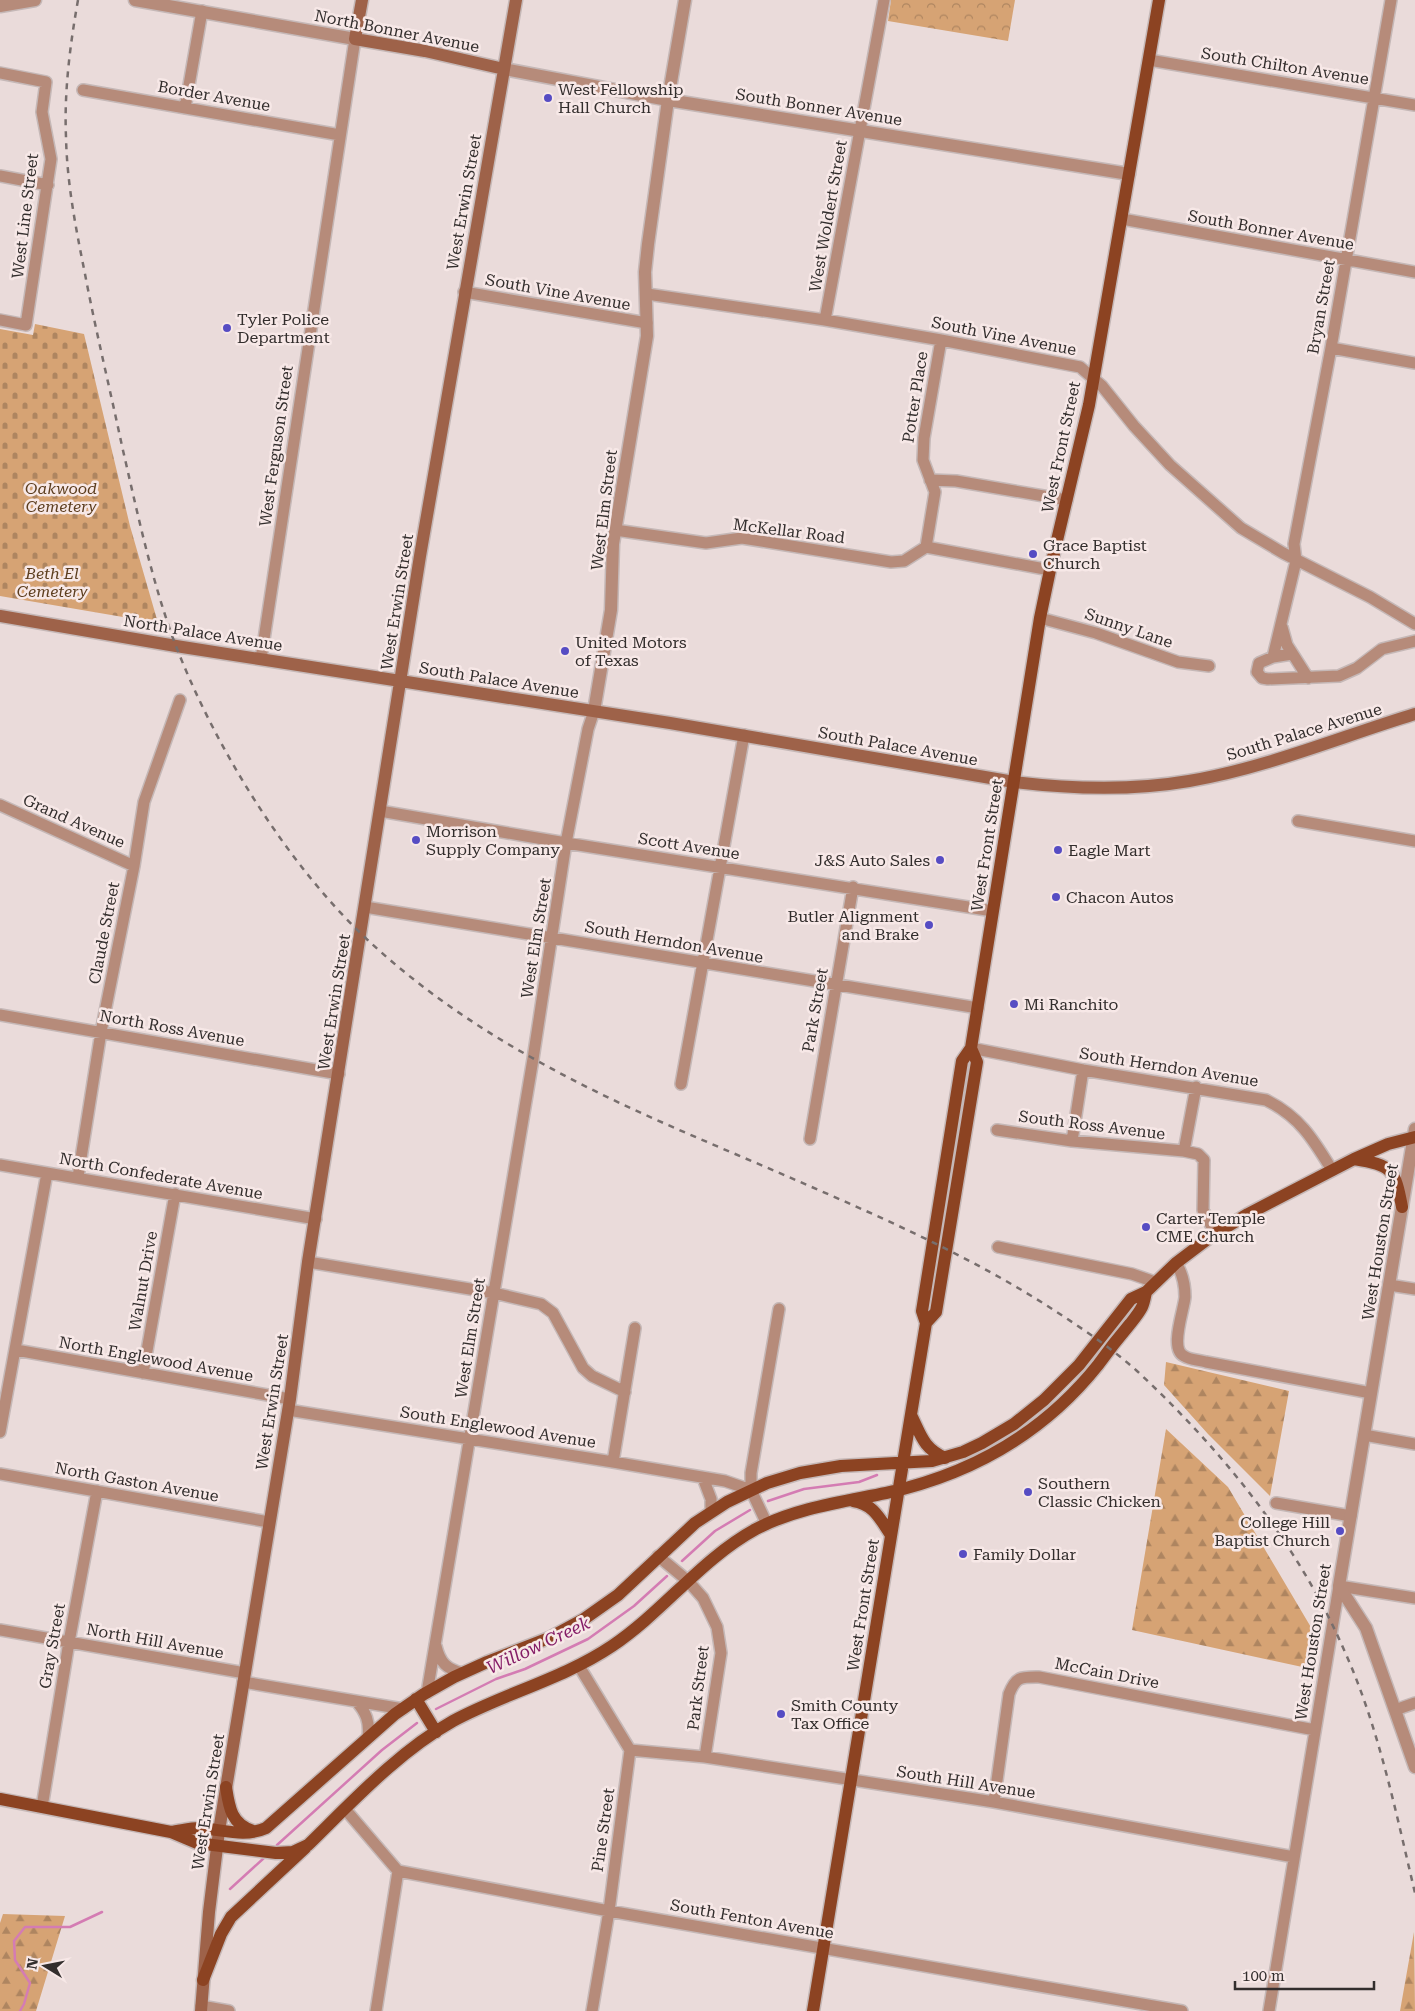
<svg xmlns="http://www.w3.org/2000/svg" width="1415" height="2011" font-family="'Roboto Serif',serif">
	<defs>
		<pattern id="forest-firs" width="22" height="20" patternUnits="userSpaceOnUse" patternTransform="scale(1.25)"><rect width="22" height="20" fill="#d6a374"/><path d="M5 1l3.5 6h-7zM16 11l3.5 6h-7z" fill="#ae8560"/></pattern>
		<pattern id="cemetery-stones" width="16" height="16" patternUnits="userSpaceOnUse" patternTransform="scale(1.25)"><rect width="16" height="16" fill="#d6a374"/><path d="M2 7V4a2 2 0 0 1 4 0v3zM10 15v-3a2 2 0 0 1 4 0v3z" fill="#ae8560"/></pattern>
		<pattern id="park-crowns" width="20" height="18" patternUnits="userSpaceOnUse" patternTransform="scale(1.25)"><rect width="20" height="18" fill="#d6a374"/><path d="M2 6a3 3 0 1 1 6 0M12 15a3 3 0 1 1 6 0" fill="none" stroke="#ae8560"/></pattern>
	</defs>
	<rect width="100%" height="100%" fill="#eadbda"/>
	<!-- forest -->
	<path fill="url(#forest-firs)" d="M1166 1362 1289 1391 1270 1496 1208 1434 1164 1385Z
		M1166 1429 1228 1487 1312 1629 1307 1668 1132 1630Z
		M3 1914 65 1916 36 2011H0V1923Z
		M1414 1932 1415 2011H1400Z"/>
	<!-- cemetery -->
	<path fill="url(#cemetery-stones)" d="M35 324 84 334 130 526 158 623 0 596V329L33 335Z"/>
	<!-- park -->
	<path fill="url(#park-crowns)" d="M891 0H1015L1008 41 888 21Z"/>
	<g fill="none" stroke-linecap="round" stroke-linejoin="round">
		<!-- stream -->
		<path stroke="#d47cb3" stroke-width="2.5" d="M768 1501 804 1489 859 1482 877 1475
			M682 1561 715 1531 750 1510
			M436 1709 496 1679 525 1669 588 1639 634 1606 667 1576
			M277 1845 382 1750 417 1723
			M230 1889 264 1858
			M20 2011 24 2004 30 1983 15 1960 14 1941 25 1927H70L102 1912"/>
		<defs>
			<path id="minor" d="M1149 60 1415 105
				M0 73 46 82 42 112 51 159 26 325 0 320
				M83 90 340 135
				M185 108 202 11
				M0 176 48 185
				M1122 219 1415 272
				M464 292 647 323
				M647 294 825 320 941 340 1080 367 1102 386 1134 426 1170 465 1241 528 1283 553 1370 597 1415 624
				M825 320 884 0
				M1331 348 1415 363
				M930 480 956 481 1067 500
				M615 530 706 543 742 538 891 562 904 561 926 547
				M926 547 935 492 923 460 924 438 941 340
				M926 547 1050 570
				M1040 618 1096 633 1178 662 1209 666
				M1282 627 1287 645 1308 678
				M1292 654 1273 657 1259 663 1257 672 1262 678 1268 679 1339 676 1357 668 1382 649 1415 641
				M1273 657 1296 561 1294 544 1331 348 1391 0
				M261 659 355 39
				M0 805 134 866
				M380 811 566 843 993 911
				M1298 821 1415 841
				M365 907 978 1008
				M0 1015 339 1074
				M971 1048 1083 1070 1266 1100C1300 1117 1313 1139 1332 1170
				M681 1084 744 735
				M1196 1087 1184 1151 1198 1154 1204 1160 1203 1210 1215 1233
				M997 1130 1072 1141 1184 1151
				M810 1139 853 887
				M1072 1141 1083 1070
				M0 1165 316 1219
				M78 1177 101 1032 134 866 144 802 180 700
				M998 1247 1132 1274 1155 1282
				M308 1262 494 1293 541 1304 553 1313 583 1368 592 1376 625 1392
				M1176 1263C1183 1274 1185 1284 1185 1297 1184 1310 1169 1349 1184 1356 1190 1360 1199 1360 1206 1362L1371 1393
				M1389 1285 1415 1289
				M16 1350 290 1399
				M143 1373 175 1194
				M288 1410 613 1462 725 1481 751 1490
				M0 1432 47 1173
				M1364 1435 1415 1444
				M613 1462 635 1328
				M0 1474 269 1522
				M703 1478 711 1499V1512
				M1276 1503 1351 1516
				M767 1524 751 1490V1473L779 1309
				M658 1556 688 1581 703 1598 717 1627 721 1653 705 1757
				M0 1630 245 1673
				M436 1646C440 1663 447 1669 462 1673
				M579 1666 630 1750 609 1911 592 2011
				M243 1682 403 1709
				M427 1693 533 1059 566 843 588 729 594 711
				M356 1701C366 1712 370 1722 368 1737
				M1395 1710 1415 1703
				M630 1750 705 1757 994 1802 1294 1857
				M994 1802 1009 1694C1016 1676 1021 1677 1039 1677L1315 1730
				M42 1807 69 1642 97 1491
				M345 1809 398 1871 609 1911 1182 2011
				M201 2006 229 2011
				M376 2011 398 1871
				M1269 2011 1339 1586 1415 1598"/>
			<path id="tertiary" d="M135 0 355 39
				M0 6 35 0
				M504 69 668 100 1129 174
				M594 711 611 610 613 544 647 336 645 272 648 244 668 100 685 0
				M1415 1129 1339 1586 1366 1628 1415 1767"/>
			<path id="secondary" d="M362 0 355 39 425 51 504 69
				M0 616 176 646 670 723 1014 782C1072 789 1131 791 1189 781 1266 768 1340 737 1415 714
				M201 2011 209 1912 219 1831 290 1399 308 1262 420 556 516 0"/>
			<path id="primary" d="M1354 1159C1392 1165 1395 1169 1402 1207
				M926 1323 936 1312 977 1062 971 1048
				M911 1415C921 1435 923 1448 945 1458
				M853 1501C874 1504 880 1519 891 1535
				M416 1699 436 1732
				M226 1787C229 1807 231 1824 253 1831
				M0 1799 171 1832 197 1843 276 1853 293 1852 308 1845C353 1801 398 1752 453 1721 505 1693 563 1679 612 1646 664 1611 701 1559 756 1529 796 1508 842 1502 886 1493 972 1474 1043 1434 1098 1365 1108 1351 1119 1337 1130 1324 1134 1319 1139 1313 1142 1307 1144 1303 1145 1297 1146 1292
				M171 1832C180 1831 190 1828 199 1828 222 1829 244 1838 266 1828L395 1714 424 1694 454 1677 487 1662 549 1638 584 1619 618 1595 695 1523 727 1502 767 1483 800 1473 841 1466 932 1461 963 1452 982 1443 1014 1424 1044 1400 1079 1365 1131 1299 1146 1292 1176 1263 1213 1235 1248 1214 1354 1159 1388 1144 1415 1137
				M203 1980 221 1934 231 1917 305 1848
				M813 2011 926 1323 922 1311 962 1061 971 1048 1040 618 1050 570 1089 405 1159 0"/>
		</defs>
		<!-- minor casing -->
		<use href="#minor" stroke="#c5b8b7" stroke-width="14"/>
		<!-- tertiary casing -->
		<use href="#tertiary" stroke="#c5b8b7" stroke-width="15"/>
		<!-- secondary casing -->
		<use href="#secondary" stroke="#c5b8b7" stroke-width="15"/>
		<!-- primary casing -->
		<use href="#primary" stroke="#c5b8b7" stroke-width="15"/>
		<!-- minor -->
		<use href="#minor" stroke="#b68b7a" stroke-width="11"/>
		<!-- tertiary -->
		<use href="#tertiary" stroke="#b68b7a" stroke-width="12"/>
		<!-- secondary -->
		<use href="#secondary" stroke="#9e6249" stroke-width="12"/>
		<!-- primary -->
		<use href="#primary" stroke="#8c4322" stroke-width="12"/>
		<!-- rail -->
		<path stroke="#776e6d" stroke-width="2.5" stroke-dasharray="6 6" stroke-linecap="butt" d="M78 0C70 45 64 92 66 137 67 184 76 229 85 274 96 332 110 389 122 446 137 511 151 578 174 641 214 746 288 867 372 944 421 989 478 1028 536 1060 619 1107 711 1143 798 1181 883 1218 967 1255 1046 1305 1077 1325 1109 1346 1137 1371 1223 1451 1298 1544 1345 1652 1379 1728 1396 1813 1415 1893"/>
	</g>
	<!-- markers -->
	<g fill="#564cc3" stroke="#f7e8e7" stroke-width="2">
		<circle cx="548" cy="98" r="5"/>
		<circle cx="227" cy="328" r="5"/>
		<circle cx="1033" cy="554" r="5"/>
		<circle cx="565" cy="651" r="5"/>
		<circle cx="416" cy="840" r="5"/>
		<circle cx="1058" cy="850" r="5"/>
		<circle cx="940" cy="860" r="5"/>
		<circle cx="1056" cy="897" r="5"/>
		<circle cx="929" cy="925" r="5"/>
		<circle cx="1014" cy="1004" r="5"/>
		<circle cx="1146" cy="1227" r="5"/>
		<circle cx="1028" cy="1492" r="5"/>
		<circle cx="1340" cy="1531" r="5"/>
		<circle cx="963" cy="1554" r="5"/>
		<circle cx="781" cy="1714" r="5"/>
	</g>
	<g text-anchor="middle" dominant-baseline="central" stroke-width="5" stroke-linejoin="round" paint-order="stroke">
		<!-- street labels -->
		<g font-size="16" fill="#332e2d" stroke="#f7e8e7">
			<text transform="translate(397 31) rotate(11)">North Bonner Avenue</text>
			<text transform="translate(1285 66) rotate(9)">South Chilton Avenue</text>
			<text transform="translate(214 96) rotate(10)">Border Avenue</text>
			<text transform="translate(819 107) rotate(9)">South Bonner Avenue</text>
			<text transform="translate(464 202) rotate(-80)">West Erwin Street</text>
			<text transform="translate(25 216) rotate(-83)">West Line Street</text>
			<text transform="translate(828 216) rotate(-80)">West Woldert Street</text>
			<text transform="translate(1271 230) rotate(10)">South Bonner Avenue</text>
			<text transform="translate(558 292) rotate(10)">South Vine Avenue</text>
			<text transform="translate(1321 307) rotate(-80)">Bryan Street</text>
			<text transform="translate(1004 336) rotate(11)">South Vine Avenue</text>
			<text transform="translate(915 397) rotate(-81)">Potter Place</text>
			<text transform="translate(276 446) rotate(-82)">West Ferguson Street</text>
			<text transform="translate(1061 447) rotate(-78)">West Front Street</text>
			<text transform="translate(604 510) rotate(-83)">West Elm Street</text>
			<text transform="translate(789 531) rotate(7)">McKellar Road</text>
			<text transform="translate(397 602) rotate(-81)">West Erwin Street</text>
			<text transform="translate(1129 628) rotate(19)">Sunny Lane</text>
			<text transform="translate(203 633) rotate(9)">North Palace Avenue</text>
			<text transform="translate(499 680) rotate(9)">South Palace Avenue</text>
			<text transform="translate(1304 732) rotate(-17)">South Palace Avenue</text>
			<text transform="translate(898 746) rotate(10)">South Palace Avenue</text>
			<text transform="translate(74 821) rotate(24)">Grand Avenue</text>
			<text transform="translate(987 845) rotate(-81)">West Front Street</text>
			<text transform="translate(689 846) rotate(9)">Scott Avenue</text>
			<text transform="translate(104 933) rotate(-79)">Claude Street</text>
			<text transform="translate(536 938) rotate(-81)">West Elm Street</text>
			<text transform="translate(674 942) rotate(10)">South Herndon Avenue</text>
			<text transform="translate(334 1002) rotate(-81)">West Erwin Street</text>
			<text transform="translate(815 1010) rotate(-80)">Park Street</text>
			<text transform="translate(172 1028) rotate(10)">North Ross Avenue</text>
			<text transform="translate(1169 1067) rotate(9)">South Herndon Avenue</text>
			<text transform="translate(1092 1125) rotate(7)">South Ross Avenue</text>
			<text transform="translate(161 1176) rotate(10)">North Confederate Avenue</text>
			<text transform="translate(1380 1242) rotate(-81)">West Houston Street</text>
			<text transform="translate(143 1281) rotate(-80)">Walnut Drive</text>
			<text transform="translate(470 1338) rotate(-81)">West Elm Street</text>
			<text transform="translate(156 1359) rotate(10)">North Englewood Avenue</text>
			<text transform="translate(272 1402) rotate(-81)">West Erwin Street</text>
			<text transform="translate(498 1427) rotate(9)">South Englewood Avenue</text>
			<text transform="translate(137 1482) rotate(10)">North Gaston Avenue</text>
			<text transform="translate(863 1605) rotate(-81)">West Front Street</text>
			<text transform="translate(155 1641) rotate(10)">North Hill Avenue</text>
			<text transform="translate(1313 1642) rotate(-81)">West Houston Street</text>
			<text transform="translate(52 1646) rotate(-80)">Gray Street</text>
			<text transform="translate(1107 1673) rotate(11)">McCain Drive</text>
			<text transform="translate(698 1688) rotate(-83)">Park Street</text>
			<text transform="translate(966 1782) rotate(9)">South Hill Avenue</text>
			<text transform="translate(208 1802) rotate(-81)">West Erwin Street</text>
			<text transform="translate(603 1830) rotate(-82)">Pine Street</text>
			<text transform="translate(752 1919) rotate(10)">South Fenton Avenue</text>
		</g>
		<!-- poi labels -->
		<g font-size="16" fill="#332e2d" stroke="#f7e8e7" text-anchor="start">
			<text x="558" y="89">West Fellowship<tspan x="558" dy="18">Hall Church</tspan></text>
			<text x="237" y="319">Tyler Police<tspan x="237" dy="18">Department</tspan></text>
			<text x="1043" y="545">Grace Baptist<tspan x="1043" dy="18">Church</tspan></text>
			<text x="575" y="642">United Motors<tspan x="575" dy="18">of Texas</tspan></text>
			<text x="426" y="831">Morrison<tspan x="426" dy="18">Supply Company</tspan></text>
			<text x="1068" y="850">Eagle Mart</text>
			<text x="930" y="860" text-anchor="end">J&amp;S Auto Sales</text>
			<text x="1066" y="897">Chacon Autos</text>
			<text x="919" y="916" text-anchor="end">Butler Alignment<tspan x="919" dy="18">and Brake</tspan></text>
			<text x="1024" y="1004">Mi Ranchito</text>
			<text x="1156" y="1218">Carter Temple<tspan x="1156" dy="18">CME Church</tspan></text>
			<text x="1038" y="1483">Southern<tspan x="1038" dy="18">Classic Chicken</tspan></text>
			<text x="1330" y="1522" text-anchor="end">College Hill<tspan x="1330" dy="18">Baptist Church</tspan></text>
			<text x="973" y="1554">Family Dollar</text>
			<text x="791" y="1705">Smith County<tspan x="791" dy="18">Tax Office</tspan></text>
		</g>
		<!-- park labels -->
		<g font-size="16" font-style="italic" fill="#5d3e1f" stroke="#f7e8e7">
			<text x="61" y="488">Oakwood<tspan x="61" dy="18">Cemetery</tspan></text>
			<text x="52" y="573">Beth El<tspan x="52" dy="18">Cemetery</tspan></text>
		</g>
		<!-- water labels -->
		<g font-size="18" font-style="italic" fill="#851d67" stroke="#f7e8e7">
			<text transform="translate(538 1645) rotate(-25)">Willow Creek</text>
		</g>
	</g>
	<!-- north arrow -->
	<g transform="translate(45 1966) rotate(280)" stroke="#f7e8e7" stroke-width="4" paint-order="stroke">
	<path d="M0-4L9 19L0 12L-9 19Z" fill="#332e2d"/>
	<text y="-8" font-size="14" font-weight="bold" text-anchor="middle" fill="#332e2d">N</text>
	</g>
	<!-- scale -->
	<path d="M1235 1981v8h139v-8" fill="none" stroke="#332e2d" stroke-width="2.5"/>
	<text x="1242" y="1981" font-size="15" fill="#332e2d" stroke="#f7e8e7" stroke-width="4" paint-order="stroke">100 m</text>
</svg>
